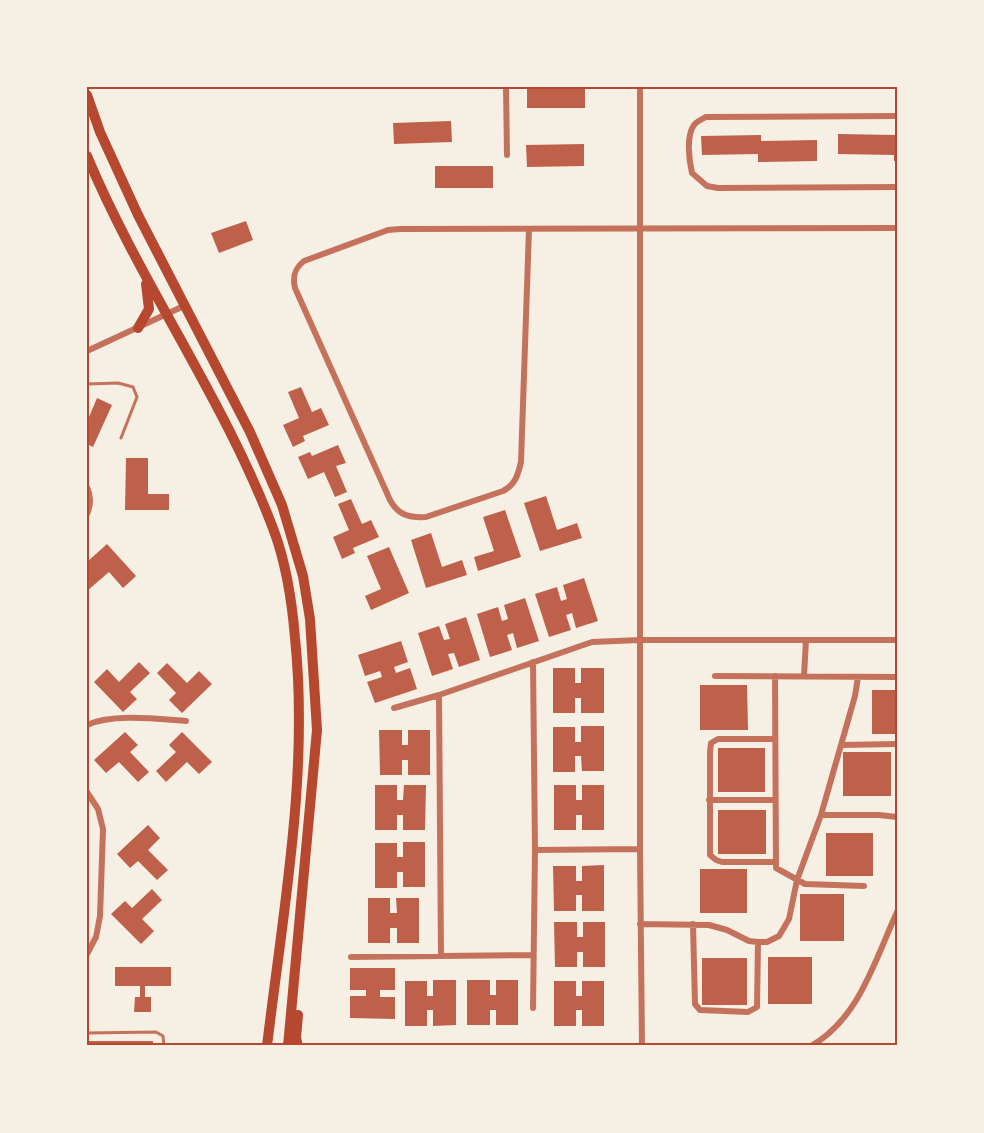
<svg xmlns="http://www.w3.org/2000/svg" width="984" height="1133" font-family="'Asap Condensed',sans-serif">
	<rect width="100%" height="100%" fill="#f6efe4"/>
	<!-- building -->
	<path fill="#bf614a" d="M527 87H585V108H527Z
		M451 121 452 142 394 144 393 123Z
		M838 134 897 135V161H894V155L838 154Z
		M761 135V141L817 140V161L758 162V154L702 155 701 136Z
		M584 144V166L527 167 526 145Z
		M435 166H493V188H435Z
		M246 221 253 240 219 253 211 233Z
		M301 387 312 412 321 408 329 425 303 436 305 441 293 447 283 425 299 418 288 392Z
		M97 398 112 405 93 447 87 444V416L89 417Z
		M338 445 346 463 336 466 347 492 335 497 324 472 308 479 298 457 310 452 312 456Z
		M126 458H148V494H169V510H125Z
		M546 496 557 530 577 523 582 538 540 551 524 503Z
		M351 499 362 524 371 520 379 537 353 548 355 553 342 559 333 537 349 530 338 504Z
		M505 510 521 557 478 571 474 557 494 551 483 517Z
		M431 533 442 567 462 560 467 575 426 588 411 540Z
		M107 544 136 576 123 588 109 572 87 591V562Z
		M389 547 409 593 371 610 365 596 381 589 367 556Z
		M584 578 598 621 576 628 572 613 566 615 571 630 549 637 535 594 557 587 561 601 567 599 563 585Z
		M525 598 539 641 517 648 513 633 507 635 512 650 490 657 477 614 498 607 502 621 508 619 504 605Z
		M466 617 480 660 459 667 454 653 448 654 453 669 432 676 418 633 439 626 444 640 450 639 445 624Z
		M401 641 408 662 394 667 396 673 410 668 417 689 375 703 367 682 382 677 380 671 365 676 358 655Z
		M139 662 150 673 130 692 137 699 123 712 94 682 107 669 119 682Z
		M167 663 187 683 199 671 212 684 182 713 169 700 176 693 157 673Z
		M553 668H575V683H581V668H604V713H581V698H575V713H553Z
		M700 685H747L748 730H700Z
		M872 690H897V734H872Z
		M581 726H604V771H582L581 756H575V772H553V727H575V742H581Z
		M379 730H402V745H408V730H430V775H408V760H402V775H380Z
		M125 732 138 745 130 752 149 772 138 782 119 762 106 773 94 760Z
		M182 732 212 762 199 774 187 762 166 782 156 771 176 752 169 745Z
		M718 748H765V792H718Z
		M843 752H891V796H843Z
		M375 785H397V800H403L404 785H426L425 830H403V815H397V830H375Z
		M554 785H576V800H582V785H604V830H582V815H576V830H554Z
		M718 810H766V854H718Z
		M148 825 160 838 148 850 168 870 157 880 138 861 130 868 117 854Z
		M826 833H873V876H826Z
		M403 842H425V887H403V872H397V888H375V843H397V857H403Z
		M604 865V911H582V895H576V911H554L553 866H576V881H582V866Z
		M700 869H747V913H700Z
		M152 889 162 900 142 919 154 931 141 944 111 914 125 901 132 908Z
		M800 894H844V941H800Z
		M368 898H390V913H397L396 898H419V943H397V928H390V943H368Z
		M554 922H577V937H583V922H605V967H583V952H577V967H555Z
		M768 957H812V1004H768Z
		M702 958H747V1005H702Z
		M115 967H171V986H145V997H151V1012H134L135 997H140V986H115Z
		M350 968H395V990H380V997H395V1019L350 1018V996H366V990H350Z
		M433 980H456V1025L433 1026V1010H427V1026H405V981H427V996H433Z
		M467 980H490V995H496V980H518V1025H496V1010H490V1025H467Z
		M554 981H576V996H582V981H604V1026H582V1010H576V1026H554Z
		M87 1041H153V1046H87Z"/>
	<g fill="none" stroke-linecap="round" stroke-linejoin="round">
		<!-- service -->
		<path stroke="#c5725c" stroke-width="3" d="M87 384 118 383 133 387 137 397 121 438
			M87 1033 156 1032 163 1036 164 1046"/>
		<!-- minor -->
		<path stroke="#c5725c" stroke-width="6" d="M506 87 507 155
			M640 87V849L642 1046
			M897 116 706 117C702 119 697 121 694 125 686 136 689 160 692 173L707 186 718 188 897 187
			M529 229 521 462C518 475 515 485 503 491L426 517C409 518 398 515 390 500L295 288C292 276 295 268 304 261L388 230 400 229 897 228
			M87 351 186 305
			M87 487C91 496 91 505 87 514
			M715 676 897 677
			M775 676 776 868 805 884 864 886
			M804 676 806 640
			M439 695 441 956
			M394 708 439 695 592 642 640 640H897
			M87 725C113 713 158 719 186 721
			M841 745 897 744
			M87 792 98 809 103 829 100 916 96 937 87 954
			M709 800H775
			M821 815H879L897 817
			M535 850 640 849
			M774 862H722L716 860 710 855V752L711 743 718 739H775
			M640 924 709 925 727 930 749 941 758 942H767L779 936 789 919 797 880 821 815 855 696 858 677
			M693 924 695 1004 700 1010 748 1012 757 1007 758 942
			M351 957 533 955
			M533 1008 535 850 533 662
			M811 1046C859 1019 875 960 897 912"/>
		<!-- primary -->
		<path stroke="#b5482f" stroke-width="10" d="M87 95 100 132 138 215 250 432 282 505 303 576 310 619 317 730 288 1046
			M87 156C141 285 225 400 274 531 287 566 292 601 295 638 309 773 283 911 267 1046
			M138 328 149 309 146 284
			M298 1046 296 1038 298 1015"/>
	</g>
	<!-- border -->
	<rect width="984" height="1133" fill="none" stroke="#f6efe4" stroke-width="177"/>
	<rect x="88" y="88" width="808" height="956" fill="none" stroke="#b5482f" stroke-width="2"/>
</svg>
